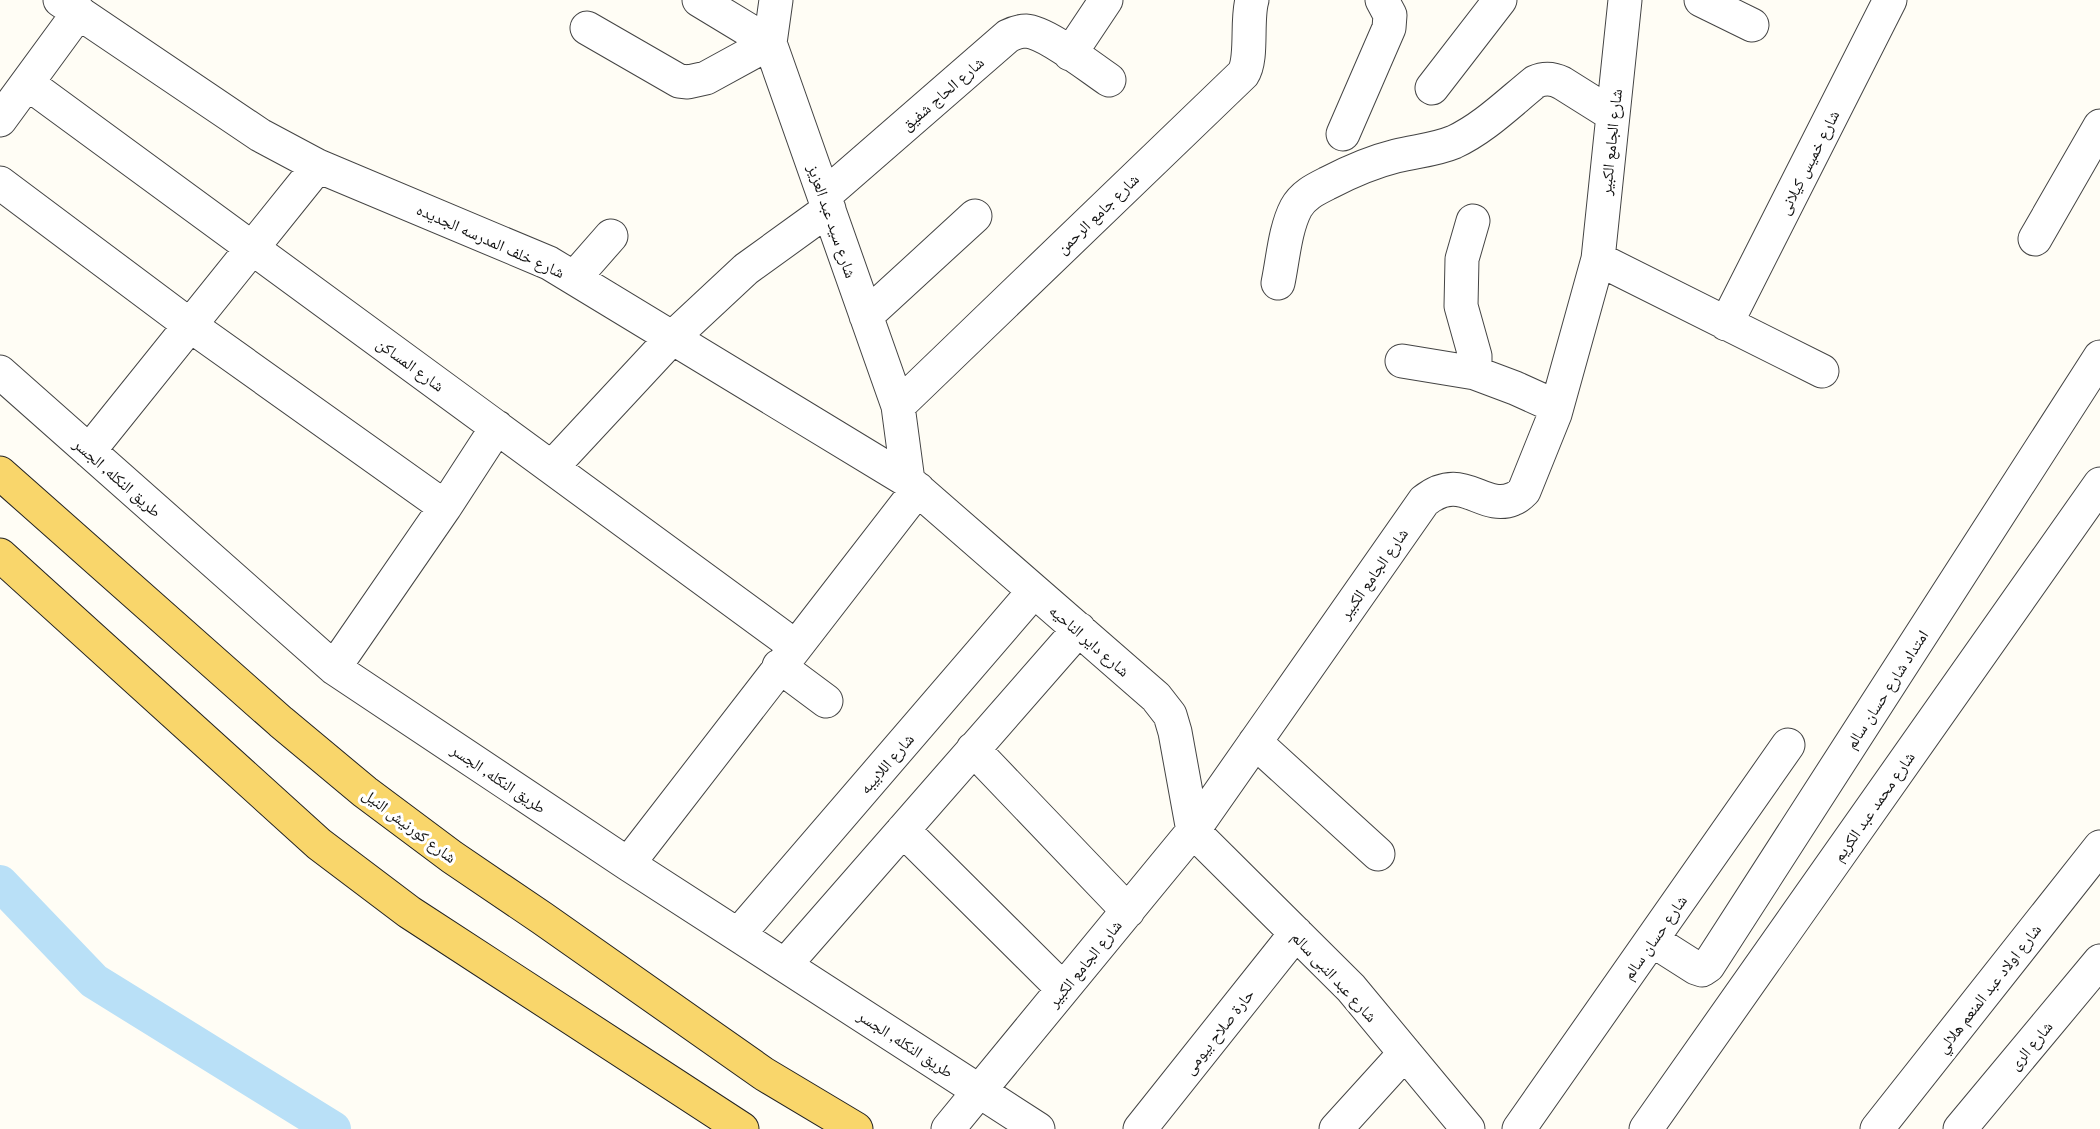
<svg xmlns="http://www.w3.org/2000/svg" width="2100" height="1129" font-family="'Playfair Display','Noto Naskh Arabic',serif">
	<rect width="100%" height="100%" fill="#fffdf5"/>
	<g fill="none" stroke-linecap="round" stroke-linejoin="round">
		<!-- canal -->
		<path stroke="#b9e0f7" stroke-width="36" d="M0 883 94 981 333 1129"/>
		<defs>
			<path id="minor" d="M60 0 260 135 318 166 549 263 908 481 1156 697 1170 715 1175 732 1193 831 1351 988 1468 1129
				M699 0 770 43 898 406 908 481
				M1701 0 1752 25
				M587 28 679 81 688 82 706 78 770 43 776 0
				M1070 54 1106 0
				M27 83 795 646
				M1432 88 1500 0
				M0 120 79 12
				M1343 134 1389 28 1390 15 1382 0
				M0 183 191 326 445 507
				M824 196 1008 36C1014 33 1020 31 1026 31 1046 32 1091 68 1109 80
				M1473 221 1462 259 1461 306 1475 356V373
				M2035 239 2100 126
				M1598 259 1822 371
				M575 277 611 236
				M1278 283C1283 259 1285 229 1296 208 1303 195 1316 189 1328 183 1351 171 1372 162 1396 156 1416 151 1435 150 1454 142 1484 128 1509 103 1535 82 1544 78 1552 78 1562 83L1613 115
				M866 316 975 216
				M1726 324 1890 0
				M1402 361 1475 373 1515 388 1557 407
				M0 372 334 668 628 864 1038 1129
				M898 406 1243 74C1253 59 1246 20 1252 0
				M89 451 318 166
				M552 467 672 338 746 269 829 209
				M779 666 826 701
				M334 668 445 507 497 427
				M1255 742 1378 854
				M973 749 1128 911
				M903 830 1063 989
				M628 864 918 489
				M738 935 1034 591
				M1652 940 1696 968 1702 970 1708 966 2100 357
				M785 965 1079 629
				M948 1129 1193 831 1424 501C1463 470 1482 512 1513 499 1517 498 1521 494 1524 491L1555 414 1598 259 1625 0
				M1140 1129 1296 933
				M1336 1129 1405 1053
				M1519 1129 1788 745
				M1646 1129 2100 484
				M1877 1129 2100 847
				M1960 1129 2100 961"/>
			<path id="major" d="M0 473 281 722 365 792 452 857 542 918 764 1074 856 1129
				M0 555 319 844 409 912 742 1129"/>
		</defs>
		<!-- minor casing -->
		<use href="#minor" stroke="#444" stroke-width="35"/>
		<!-- major casing -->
		<use href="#major" stroke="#222" stroke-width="35"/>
		<!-- minor -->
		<use href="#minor" stroke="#fff" stroke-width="33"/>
		<!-- major -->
		<use href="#major" stroke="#f9d66b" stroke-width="33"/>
	</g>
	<g text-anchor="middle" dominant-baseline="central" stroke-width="6" stroke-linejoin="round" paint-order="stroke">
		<!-- street labels -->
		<g font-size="16" fill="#111" stroke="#fff">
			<text transform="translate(942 93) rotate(-41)">شارع الحاج شفيق</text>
			<text transform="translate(1610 142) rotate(-84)">شارع الجامع الكبير</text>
			<text transform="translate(1808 162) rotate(-63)">شارع خميس كيلانى</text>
			<text transform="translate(1097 213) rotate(-44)">شارع جامع الرحمن</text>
			<text transform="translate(833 221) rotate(71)">شارع سيد عبد العزيز</text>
			<text transform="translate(491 240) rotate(24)">شارع خلف المدرسه الجديده</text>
			<text transform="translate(411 364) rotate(36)">شارع المساكن</text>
			<text transform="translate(118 477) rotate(41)">طريق النكله, الجسر</text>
			<text transform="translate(1373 573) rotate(-55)">شارع الجامع الكبير</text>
			<text transform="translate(1090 640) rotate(41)">شارع داير الناحيه</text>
			<text transform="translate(1886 689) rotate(-57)">امتداد شارع حسان سالم</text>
			<text transform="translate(886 763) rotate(-49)">شارع اللابيبه</text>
			<text transform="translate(499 778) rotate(34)">طريق النكله, الجسر</text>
			<text transform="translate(1873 806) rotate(-55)">شارع محمد عبد الكريم</text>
			<text transform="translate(410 825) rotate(37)">شارع كورنيش النيل</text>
			<text transform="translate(1654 937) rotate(-55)">شارع حسان سالم</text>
			<text transform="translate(1084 963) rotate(-51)">شارع الجامع الكبير</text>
			<text transform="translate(1335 976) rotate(47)">شارع عبد النبى سالم</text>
			<text transform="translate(1988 988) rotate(-52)">شارع اولاد عبد المنعم هلالي</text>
			<text transform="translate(1218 1031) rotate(-52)">حارة صلاح بيومى</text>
			<text transform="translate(906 1043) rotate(33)">طريق النكله, الجسر</text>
			<text transform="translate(2030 1045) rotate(-50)">شارع الرى</text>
		</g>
	</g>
</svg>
